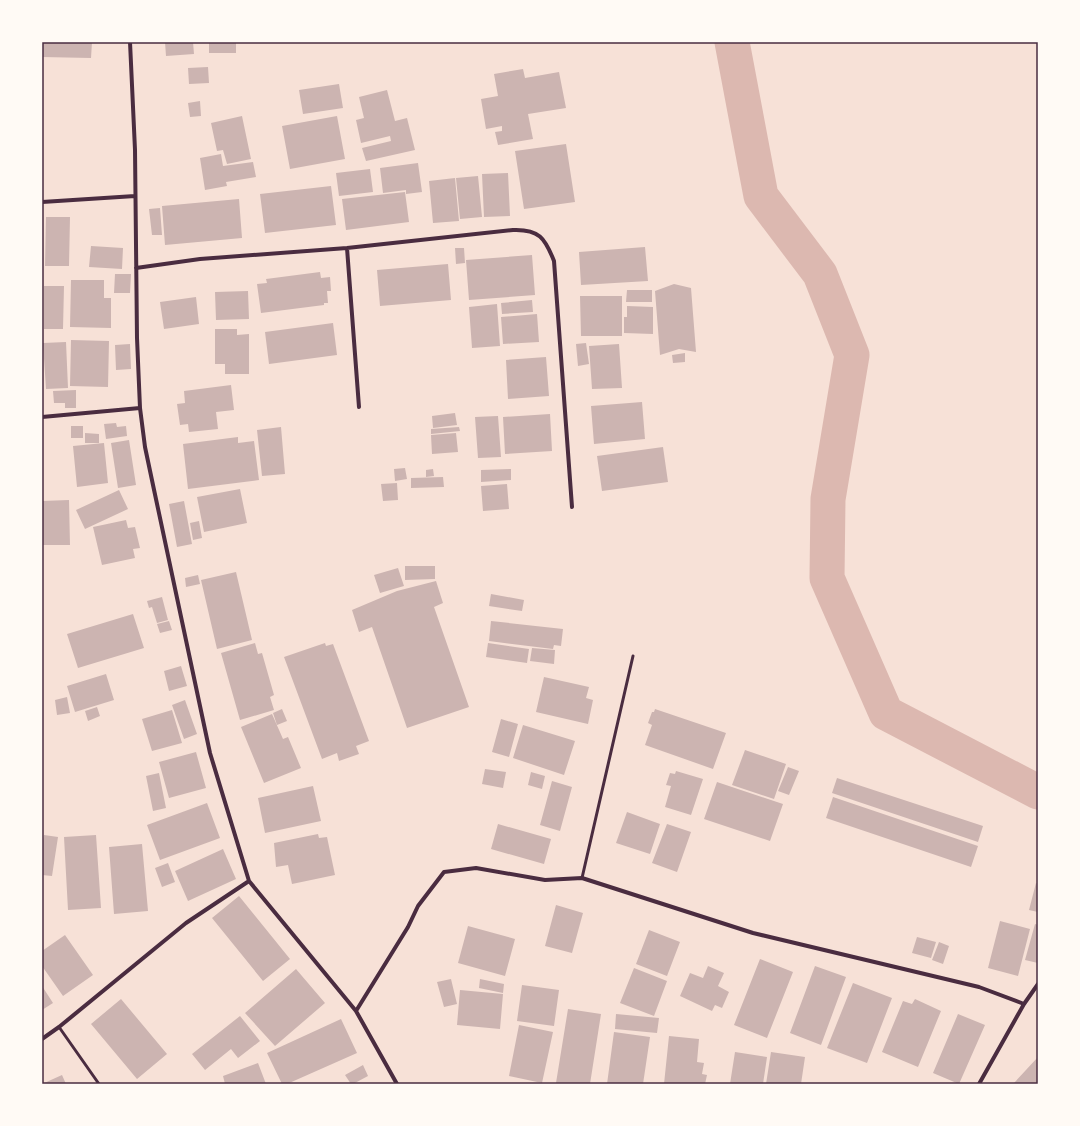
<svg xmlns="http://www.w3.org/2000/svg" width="1080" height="1126" font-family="'Nunito Sans',sans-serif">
	<rect width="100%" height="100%" fill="#f7e1d7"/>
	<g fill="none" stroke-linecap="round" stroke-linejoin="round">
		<!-- river -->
		<path stroke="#dcb8b0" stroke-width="35" d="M732 42 761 196 820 274 852 355 828 499 827 578 886 713 1038 792"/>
	</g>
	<!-- building -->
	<path fill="#ccb4b1" d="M42 42H92L91 58 42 57Z
		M165 42H193L194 54 166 56Z
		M209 42H236V53H209Z
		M208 67 209 83 189 84 188 68Z
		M523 69 525 78 559 72 566 108 528 114 533 139 498 145 495 132 502 131V126L486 129 481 99 498 96 494 74Z
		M339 84 343 108 303 114 299 90Z
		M387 90 395 121 407 118 415 150 366 161 362 148 391 141 390 136 361 143 356 120 364 118 359 97Z
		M200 101 201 116 190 117 188 103Z
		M242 116 251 159 227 164 223 150 217 151 211 123Z
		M337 116 345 159 290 169 282 126Z
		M566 144 575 202 524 209 515 151Z
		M221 154 223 166 253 162 256 177 226 182 227 186 205 190 200 158Z
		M418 163 422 192 406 194V190L383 193 380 168Z
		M370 169 373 192 339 196 336 173Z
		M508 173 510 216 484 217 482 174Z
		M478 176 482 217 460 219 456 178Z
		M455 178 459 221 433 223 429 181Z
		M331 186 336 225 265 233 260 194Z
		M405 192 409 222 346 230 342 199Z
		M239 199 242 238 165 245 162 206Z
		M160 208 162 235H152L149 209Z
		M46 217H70L69 266H45Z
		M91 246 123 248 122 269 89 267Z
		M645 247 648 281 581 285 579 252Z
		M455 248H464L465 263 456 264Z
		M532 255 535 295 469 300 466 260Z
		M448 264 451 300 380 306 377 270Z
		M320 272 321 278 330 277 331 291H327L328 303H324V305L261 313 257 284 267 283 266 279Z
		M115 274H131L130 293H114Z
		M71 280H104V298H111V328L70 327Z
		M674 284 691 288 696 352 679 349 660 355 655 291Z
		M44 286H64L63 329H44Z
		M627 290H652V302H626Z
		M248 291 249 319 216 320 215 292Z
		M580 296H622V336H581Z
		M196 297 199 324 164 329 160 302Z
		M532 300 533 312 502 314 501 303Z
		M497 304 500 346 472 348 469 307Z
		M627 306 653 307V334L624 333V317H627Z
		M537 314 539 342 503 344 501 317Z
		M333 323 337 355 269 364 265 332Z
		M215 329H237V335L249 334V374H225V364H215Z
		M71 340 109 341 108 387 70 386Z
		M66 342 68 388 46 389 43 343Z
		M586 343 589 364 578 366 576 344Z
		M130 344 131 369 116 370 115 345Z
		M619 344 622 388 592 389 589 346Z
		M685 353V362L673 363 672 355Z
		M546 357 549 396 508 399 506 360Z
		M231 385 234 410 216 412 218 429 189 432 188 424 180 425 177 404 185 403 184 391Z
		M76 390V408H65V403H54L53 391Z
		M642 402 645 439 594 444 591 406Z
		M455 413 457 425 433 428 432 416Z
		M550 414 552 451 505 454 503 417Z
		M498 416 501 457 478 458 475 417Z
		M116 423 117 427 126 426 127 436 106 439 104 424Z
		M71 426H83V438H71Z
		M281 427 285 474 262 476 257 430Z
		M459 427 460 431 431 434V429Z
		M85 433 99 434V443H85Z
		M456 433 458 452 432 454 431 435Z
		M238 437V443L254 441 259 480 188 489 183 444Z
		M129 440 136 485 118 488 111 443Z
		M104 443 108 483 77 487 73 446Z
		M663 447 668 482 602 491 597 456Z
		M405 468 407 479 395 481 394 469Z
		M433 469 434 476 426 477V470Z
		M511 469V480L481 482V470Z
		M443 477 444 487 411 488V478Z
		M397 483 398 500 383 501 381 484Z
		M507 484 509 509 483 511 481 486Z
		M240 489 247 523 204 532 197 497Z
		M119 490 128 509 85 529 76 510Z
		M69 500 70 545H43L42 501Z
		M184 501 192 544 177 547 169 504Z
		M126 520 128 528 135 527 140 548 133 549 135 558 102 565 93 527Z
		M199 521 202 538 193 540 190 523Z
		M405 566H435V579L405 580Z
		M398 568 404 586 380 593 374 575Z
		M236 572 252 640 217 649 201 580Z
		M198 575 200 584 186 587 185 578Z
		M436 581 443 603 434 607 469 707 407 728 372 627 359 632 352 610 397 591Z
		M491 594 524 600 522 611 489 606Z
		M162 597 168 620 157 623 152 607 149 608 147 601Z
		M133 614 144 648 78 668 67 634Z
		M169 621 172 630 160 633 157 624Z
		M491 621 563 629 561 646 554 645 553 649 489 641Z
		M255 643 258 654 262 653 274 695 270 697 274 710 240 720 221 653Z
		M325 643 326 646 333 644 369 741 356 746 359 754 339 761 337 753 322 759 284 657Z
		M488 643 529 649 527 663 486 657Z
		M532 648 555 650 554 664 530 661Z
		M181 666 187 686 169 691 164 671Z
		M106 674 114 700 75 712 67 686Z
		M544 677 589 687 586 698 593 700 588 724 536 712Z
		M67 697 70 713 57 715 55 700Z
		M185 700 197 734 184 739 172 705Z
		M97 707 100 716 88 721 85 711Z
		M282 709 287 721 277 725 273 713Z
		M655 709 726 733 713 769 645 745 652 725 648 723 652 712H654Z
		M172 710 182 743 152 751 142 719Z
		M272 714 283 739 288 737 301 768 264 783 241 727Z
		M501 719 518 724 509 757 492 752Z
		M523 725 575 741 564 775 513 758Z
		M745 750 786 764 774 799 732 785Z
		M196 752 206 788 169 798 159 762Z
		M788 767 799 771 789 795 778 791Z
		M485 769 506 772 503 788 482 784Z
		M676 771 703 779 691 815 665 807 671 786 666 785 670 773 675 774Z
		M531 772 545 776 542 789 528 785Z
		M159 773 166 808 153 811 146 776Z
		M837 778 983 826 978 842 832 793Z
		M552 781 572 787 560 831 540 825Z
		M717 782 783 804 770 841 704 819Z
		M313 786 321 821 265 833 258 798Z
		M833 797 978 846 971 867 826 818Z
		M207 803 220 838 160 860 147 825Z
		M627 812 660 824 650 854 616 843Z
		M498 824 551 839 544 864 491 849Z
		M667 824 691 832 677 872 652 863Z
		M318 834 319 838 327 837 335 875 292 884 288 865 276 867 274 843Z
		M44 835 58 837 52 876 42 875V847Z
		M96 835 101 908 68 910 64 837Z
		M142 844 148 911 114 914 109 847Z
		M223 849 236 879 188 901 175 871Z
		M168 863 175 882 162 887 155 868Z
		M1036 883 1038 884V912L1029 910Z
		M239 896 290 959 263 981 212 918Z
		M556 905 583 913 572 953 545 946Z
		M1000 921 1030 929 1018 976 988 968Z
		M1035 924 1038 925V963L1025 960Z
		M468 926 515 939 505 976 458 963Z
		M649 930 680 942 667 976 636 964Z
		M65 935 93 975 63 996 42 966V951Z
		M917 937 936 942 931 958 912 953Z
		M939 942 949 946 943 964 932 960Z
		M760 959 793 972 767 1038 734 1025Z
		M708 966 724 973 718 986 729 992 722 1008 715 1005 712 1011 680 996 690 973 703 978Z
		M815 966 846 977 821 1045 790 1033Z
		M634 968 667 981 654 1016 620 1003Z
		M296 969 325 1003 275 1046 245 1013Z
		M451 979 457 1004 444 1007 437 982Z
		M480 979 504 984 503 993 479 988Z
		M853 983 892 998 867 1063 827 1048Z
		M522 985 559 990 554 1026 517 1021Z
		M42 986 53 1003 42 1010Z
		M460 990 503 994 500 1029 457 1025Z
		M121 999 167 1054 137 1079 91 1024Z
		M915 999 941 1011 918 1067 882 1052 903 1001 912 1004Z
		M568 1009 601 1014 590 1084 556 1083Z
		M616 1014 659 1018 657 1033 615 1029Z
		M958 1014 985 1025 959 1084 933 1073Z
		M240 1016 260 1041 238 1058 231 1049 205 1070 192 1054Z
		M341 1019 357 1053 287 1084H282L267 1053Z
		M519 1025 553 1032 542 1083 509 1076Z
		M614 1032 650 1037 643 1084H607Z
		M669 1036 699 1039 697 1062 704 1063 702 1074 707 1075 705 1084H664Z
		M735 1052 767 1057 763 1084H730Z
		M771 1052 805 1057 801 1084H766Z
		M1038 1057V1084H1015L1014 1083Z
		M258 1063 266 1084H225L223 1076Z
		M363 1065 368 1076 353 1084H351L345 1075Z
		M62 1075 66 1084H42Z"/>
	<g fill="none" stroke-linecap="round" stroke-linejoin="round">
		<!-- service -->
		<path stroke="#4a2c40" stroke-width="3" d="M582 878 633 656
			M59 1027 99 1084"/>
		<!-- minor -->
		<path stroke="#4a2c40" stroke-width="4" d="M130 42 135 150 137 338 140 408 145 447 153 485 210 753 249 881 356 1011 397 1084
			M42 202 135 196
			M347 248 359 407
			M136 268 200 259 347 248 513 230C539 229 545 238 554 261L572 507
			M42 417 140 408
			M356 1011 408 927 418 906 444 872 476 868 545 880 582 878 753 933 979 987 1024 1004
			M42 1039 59 1027 186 923 249 881
			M979 1084 1024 1004 1038 984"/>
	</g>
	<!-- border -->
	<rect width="1080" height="1126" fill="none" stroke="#fffaf5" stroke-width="86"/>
	<rect x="43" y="43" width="994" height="1040" fill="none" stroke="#4a2c40" stroke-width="1.5"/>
</svg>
